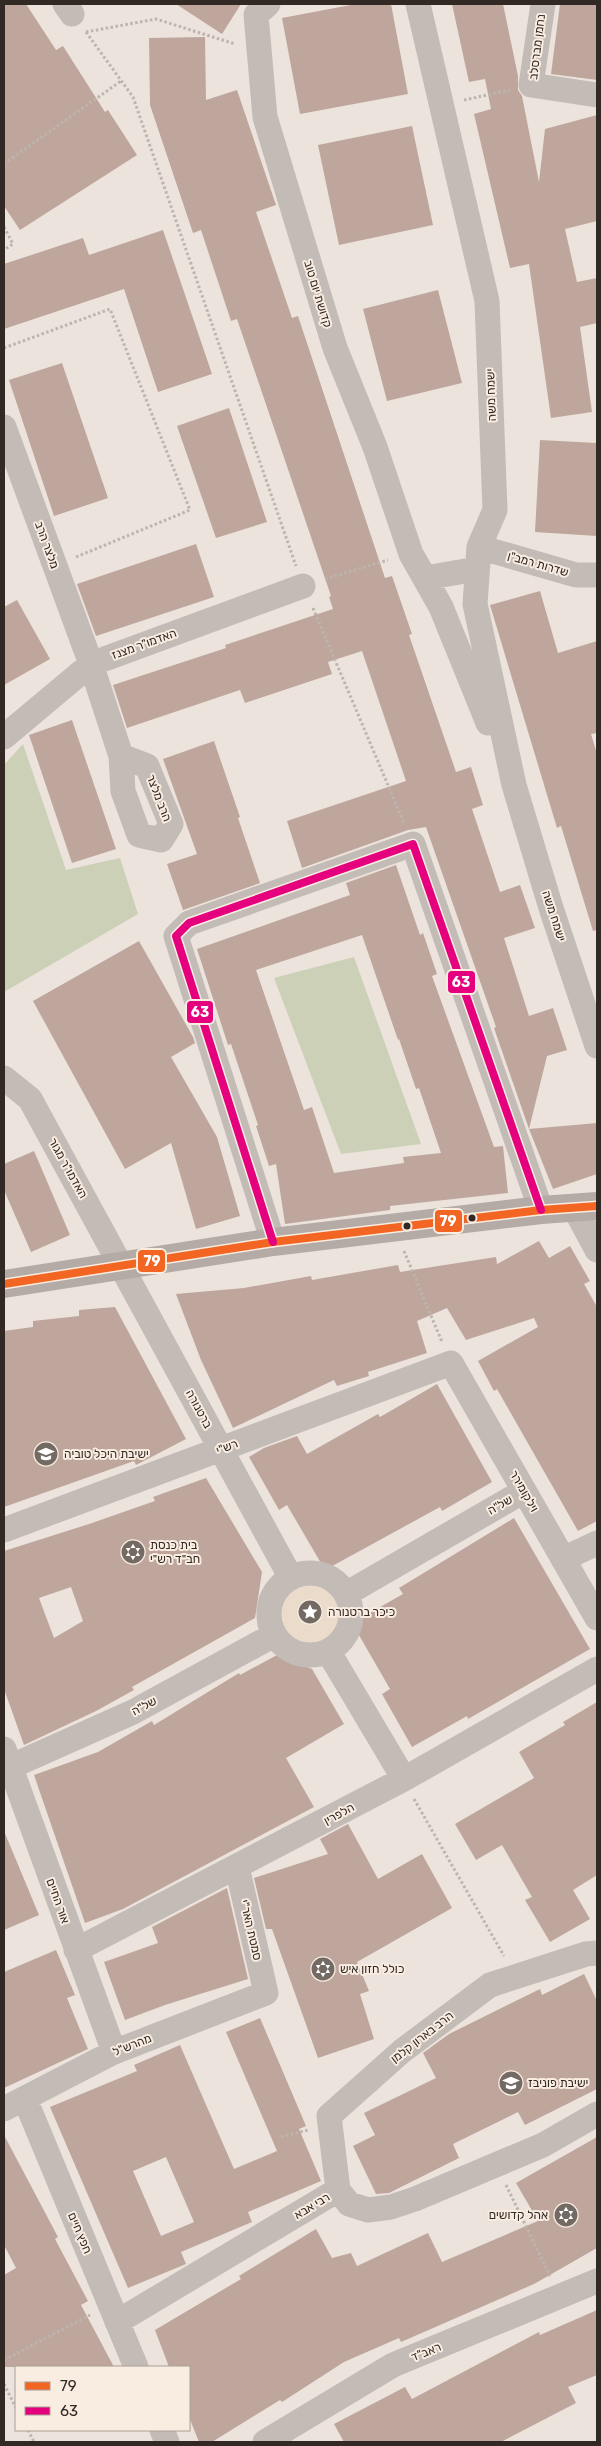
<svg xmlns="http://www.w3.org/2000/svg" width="601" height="2446" font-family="Rubik,Heebo,sans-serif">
	<rect width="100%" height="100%" fill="#ebe3dc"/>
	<!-- green -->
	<path fill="#ccd0b6" d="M23 744 66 870 120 858 138 914 4 992V765Z
		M354 957 421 1144 341 1154 274 978Z"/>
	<!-- plaza -->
	<path fill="#eadbca" d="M277 1615a33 33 0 1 1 66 0a33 33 0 1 1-66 0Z"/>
	<!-- building -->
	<path fill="#bfa69d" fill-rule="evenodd" d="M4 4H26L56 50 63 46 105 112 108 110 137 155 20 230 4 206Z
		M176 4H241L222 34Z
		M356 4H391L408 94 300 114 282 18Z
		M452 4H503L518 76V90L522 96 539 182 545 129 597 115V221L565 229 577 282 597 278V323L580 327 592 412 551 418 529 264 510 268 474 114 491 109 485 79 469 82Z
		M560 4H597V80L551 74Z
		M205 37 206 100 237 90 276 205 256 212 292 318 298 316 385 578 392 576 412 634 409 635 456 772 471 767 483 805 472 809 500 892 520 885 535 928 504 938 529 1016 553 1008 567 1050 547 1056 529 1129 494 1028 496 1027 426 827 408 830 302 868 287 821 406 781 362 651 328 662 332 674 245 703 240 690 127 728 113 685 226 648 225 645 333 609 329 597 331 596 237 319 231 321 201 230 193 233 150 105 149 38Z
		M412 126 433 225 339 245 318 145Z
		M163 230 212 374 158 392 124 289 4 329V264L83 238 89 255Z
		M438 290 462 383 387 401 363 309Z
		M62 363 108 498 54 516 9 380Z
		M229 408 267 522 216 538 177 426Z
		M540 440 597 443V536L535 532Z
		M196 544 214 597 96 636 77 584Z
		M540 591 558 653 597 641V733L591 734 597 754V930L593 931 561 826 557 828 490 605Z
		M17 600 50 659 4 685V607Z
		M72 720 116 849 72 863 29 735Z
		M214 741 240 817 238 818 260 883 183 910 167 864 197 854 163 759Z
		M396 865 420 935 423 933 437 974 432 976 494 1147 503 1146 508 1193 390 1206V1210L285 1224 276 1164 269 1166 256 1126 258 1125 231 1044 228 1045 197 949 350 895 346 883ZM362 935 398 1040 399 1039 416 1089 419 1088 441 1153 403 1157 404 1163 334 1173 312 1107 304 1110 256 970Z
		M139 941 193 1037 195 1043 171 1057 217 1137 240 1216 196 1229 171 1143 125 1169 33 1001Z
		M597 1123V1174L553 1189 529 1129Z
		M34 1151 70 1235 31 1252 4 1190V1164Z
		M539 1241 549 1258 570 1246 590 1281 584 1284 597 1307V1521L578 1531 497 1389 494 1391 478 1361 538 1327 534 1318 466 1340 447 1308 417 1321 427 1353 368 1372 369 1376 337 1386 334 1380 233 1428 201 1360 176 1294 244 1288 311 1276 312 1280 398 1265 400 1272 496 1257 497 1264Z
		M115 1307 186 1439 136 1465 134 1461 4 1507V1331L33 1327V1321L79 1316V1310Z
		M437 1384 492 1482 442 1511 440 1507 325 1570 287 1505 279 1510 249 1457 264 1448 297 1436 307 1454 378 1414 380 1417Z
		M206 1478 262 1572 255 1618 132 1687 134 1690 96 1711 24 1745 4 1689V1551L89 1524 155 1501 153 1497ZM71 1587 83 1621 54 1638 39 1598Z
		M514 1518 590 1649 468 1719 467 1716 412 1747 382 1694 390 1689 352 1623 403 1594 399 1588Z
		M277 1655 312 1669 344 1724 286 1758 314 1807 123 1909 85 1923 34 1775 98 1752 152 1721 154 1725 239 1673 240 1675Z
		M597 1702V1875L573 1890 590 1919 550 1942 525 1900 532 1897 502 1845 476 1860 455 1824 534 1778 519 1752 565 1725 563 1722Z
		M348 1824 378 1879 422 1854 452 1908 357 1962 369 1991 360 1994 374 2039 318 2058 272 1929H266L254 1878 328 1854 320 1839Z
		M4 1831 39 1915 4 1930Z
		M227 1888 248 1979 165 2005 125 2020 104 1962 158 1943 152 1927Z
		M56 1950 75 1995 67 1998 88 2049 4 2088V1972Z
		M584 1974 597 2001V2089L525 2125 518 2112 453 2144 459 2158 389 2193 376 2194 353 2146 375 2135 364 2113 436 2078 423 2053 449 2034 540 1989 542 1995Z
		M260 2018 306 2126 299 2129 321 2181 248 2212 252 2222 181 2252 186 2264 128 2288 50 2107 137 2071 134 2065 180 2045 234 2169 277 2151 226 2032ZM166 2157 194 2222 161 2236 133 2171Z
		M4 2135 58 2237 55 2239 88 2301 81 2305 114 2367H4V2275L16 2268 4 2245Z
		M597 2137V2248L534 2284 401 2342 399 2338 344 2362 282 2402 280 2400 212 2442H199L189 2417V2367H169L155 2330 241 2279 239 2276 316 2229 332 2258 351 2253 357 2266 428 2233 442 2262 538 2221 516 2183Z
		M597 2310V2375L568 2387 576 2403 501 2442H344L334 2424 405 2387 412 2399 539 2332 540 2335Z"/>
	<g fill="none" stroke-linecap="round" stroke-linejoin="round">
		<!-- path -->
		<path stroke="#bcb4ae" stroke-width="3" stroke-dasharray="2.5 2.5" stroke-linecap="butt" d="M86 32 133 97 296 566
			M86 32 156 19 235 44
			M464 100 510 90
			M4 164 121 81
			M4 227 13 244 4 250
			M4 348 110 309 190 510 76 557
			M325 579 388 560
			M313 608 404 823
			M404 1251 442 1342
			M414 1799 504 1956
			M281 2137 308 2130
			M506 2185 550 2276
			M4 2360 90 2315
			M4 2384 16 2408
			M28 2430 34 2442"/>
		<!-- street -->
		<path stroke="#c3bbb6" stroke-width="25" d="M65 4 72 14
			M268 4 256 15 265 117 335 348 375 447 411 554 441 607 488 723
			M418 4 487 301 495 510 479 547 475 604 514 785 551 908 597 1046
			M543 4 531 85 597 95
			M4 427 91 664 121 756
			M479 547 576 575H597
			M425 578 477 569
			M4 737 91 664 303 586
			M121 756 147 766 171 824 161 840 139 835 123 791Z
			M4 1078 30 1099 291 1578
			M575 1209 597 1250
			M273 1242 176 936 189 923 413 844 541 1210
			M4 1530 451 1363 597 1618
			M563 1559 597 1543
			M269 1614a41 41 0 1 1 82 0a41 41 0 1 1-82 0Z
			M346 1594 524 1491
			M328 1651 404 1779
			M4 1749 114 2052
			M10 1767 133 1712 274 1635
			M76 1950 404 1779 597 1669
			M25 2099 136 2367
			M4 2109 114 2052 266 1993 237 1867
			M338 2190 329 2116 402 2051 490 1985 586 1954 597 1953
			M117 2322 338 2190 349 2204 368 2210 391 2207 415 2199 543 2145 597 2114
			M162 2430 167 2442
			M265 2442 393 2365 597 2281"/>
		<!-- secondary -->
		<path stroke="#b4aba6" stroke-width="28" d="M4 1284 273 1242 541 1210 597 1206"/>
		<defs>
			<path id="bus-1" d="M4 1284 273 1242 541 1210 597 1206"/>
			<path id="bus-2" d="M273 1242 176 936 189 923 413 844 541 1210"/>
		</defs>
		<!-- bus-1 casing -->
		<use href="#bus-1" stroke="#f9ede2" stroke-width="11"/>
		<!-- bus-2 casing -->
		<use href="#bus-2" stroke="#f9ede2" stroke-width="11"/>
		<!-- bus-1 -->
		<use href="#bus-1" stroke="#f26522" stroke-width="8"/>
		<!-- bus-2 -->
		<use href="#bus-2" stroke="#e5007d" stroke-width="8"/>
	</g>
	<!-- icons -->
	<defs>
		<symbol id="school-disc" viewBox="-11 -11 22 22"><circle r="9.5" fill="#736a64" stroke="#f9ede2"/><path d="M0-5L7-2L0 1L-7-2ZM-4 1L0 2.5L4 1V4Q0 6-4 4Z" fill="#fff"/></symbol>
		<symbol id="synagogue-disc" viewBox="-11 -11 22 22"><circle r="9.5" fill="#736a64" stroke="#f9ede2"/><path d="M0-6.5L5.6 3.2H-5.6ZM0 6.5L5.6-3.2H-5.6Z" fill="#fff"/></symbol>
		<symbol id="sight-disc" viewBox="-11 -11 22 22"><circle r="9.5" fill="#736a64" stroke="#f9ede2"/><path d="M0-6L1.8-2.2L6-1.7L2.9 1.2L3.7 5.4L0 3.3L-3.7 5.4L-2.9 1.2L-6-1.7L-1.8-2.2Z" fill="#fff"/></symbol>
		<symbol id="university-disc" viewBox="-11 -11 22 22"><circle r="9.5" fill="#736a64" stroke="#f9ede2"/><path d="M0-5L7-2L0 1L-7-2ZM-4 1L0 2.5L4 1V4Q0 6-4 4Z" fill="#fff"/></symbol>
	</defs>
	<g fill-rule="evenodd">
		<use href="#school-disc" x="32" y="1440" width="28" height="28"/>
		<use href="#synagogue-disc" x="119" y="1538" width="28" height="28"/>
		<use href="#sight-disc" x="296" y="1598" width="28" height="28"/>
		<use href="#synagogue-disc" x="309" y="1955" width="28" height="28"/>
		<use href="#university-disc" x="497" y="2069" width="28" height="28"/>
		<use href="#synagogue-disc" x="552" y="2201" width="28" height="28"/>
	</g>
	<!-- markers -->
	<g fill="#332924" stroke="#f9ede2" stroke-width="2">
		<circle cx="472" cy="1218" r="4.5"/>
		<circle cx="407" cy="1226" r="4.5"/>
	</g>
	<g text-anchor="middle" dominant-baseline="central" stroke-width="4" stroke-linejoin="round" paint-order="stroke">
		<!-- street labels -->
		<g font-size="12" fill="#332924" stroke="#f9ede2">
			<text transform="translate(537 47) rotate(-83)">נחמן מברסלב</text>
			<text transform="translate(318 294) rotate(73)">קדושת יום טוב</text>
			<text transform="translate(491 395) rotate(-92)">ישמח משה</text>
			<text transform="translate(47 545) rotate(70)">מלצר הרב</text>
			<text transform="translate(538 564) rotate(16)">שדרות רמב"ן</text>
			<text transform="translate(144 644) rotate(-20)">האדמו"ר מצנז</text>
			<text transform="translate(159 798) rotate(69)">הרב מלצר</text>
			<text transform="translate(554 916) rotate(72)">ישמח משה</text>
			<text transform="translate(68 1168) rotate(61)">האדמו"ר מגור</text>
			<text transform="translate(199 1409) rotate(62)">ברטנורה</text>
			<text transform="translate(227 1447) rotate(-21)">רש"י</text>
			<text transform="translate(524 1491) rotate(60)">וילקומירר</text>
			<text transform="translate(500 1505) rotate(-30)">של"ה</text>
			<text transform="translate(144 1706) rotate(-28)">של"ה</text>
			<text transform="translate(339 1814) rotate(-28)">הלפרין</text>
			<text transform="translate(58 1901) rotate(70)">אור החיים</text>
			<text transform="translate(251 1930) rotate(77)">סמטת האר"י</text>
			<text transform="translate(422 2037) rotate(-38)">הרב בארון קלמן</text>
			<text transform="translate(132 2045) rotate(-22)">מהרש"ל</text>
			<text transform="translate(312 2206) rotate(-31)">רבי אבא</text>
			<text transform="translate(80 2233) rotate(67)">חפץ חיים</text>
			<text transform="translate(426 2352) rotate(-22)">ראב"ד</text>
		</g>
		<!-- poi labels -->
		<g font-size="12" fill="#332924" stroke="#f9ede2" text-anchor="start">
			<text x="64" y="1454">ישיבת היכל טוביה</text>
			<text x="150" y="1545">בית כנסת<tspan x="150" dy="14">חב"ד רש"י</tspan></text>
			<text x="328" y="1612">כיכר ברטנורה</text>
			<text x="340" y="1969">כולל חזון איש</text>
			<text x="528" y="2083">ישיבת פוניבז</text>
			<text x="548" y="2215" text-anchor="end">אהל קדושים</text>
		</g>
	</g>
	<g stroke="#f9ede2" stroke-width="2">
		<rect x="447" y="970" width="29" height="24" rx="5" fill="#e5007d"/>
		<rect x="186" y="1000" width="28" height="24" rx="5" fill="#e5007d"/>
		<rect x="434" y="1209" width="29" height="24" rx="5" fill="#f26522"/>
		<rect x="137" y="1249" width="29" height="24" rx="5" fill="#f26522"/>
	</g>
	<g font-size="14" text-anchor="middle" font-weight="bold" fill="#fff">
		<text x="461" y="987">63</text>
		<text x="200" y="1017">63</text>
		<text x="448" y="1226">79</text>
		<text x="152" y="1266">79</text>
	</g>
	<!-- border -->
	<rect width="601" height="2446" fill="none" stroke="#332924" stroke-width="10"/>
	<!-- legend -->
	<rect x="15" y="2366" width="175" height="65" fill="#f9ede2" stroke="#aa9f96"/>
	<rect x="25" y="2382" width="25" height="8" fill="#f26522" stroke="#aa9f96"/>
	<text x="60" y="2391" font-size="15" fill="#332924">79</text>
	<rect x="25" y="2407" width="25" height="8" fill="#e5007d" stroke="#aa9f96"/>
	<text x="60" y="2416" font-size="15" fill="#332924">63</text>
</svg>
